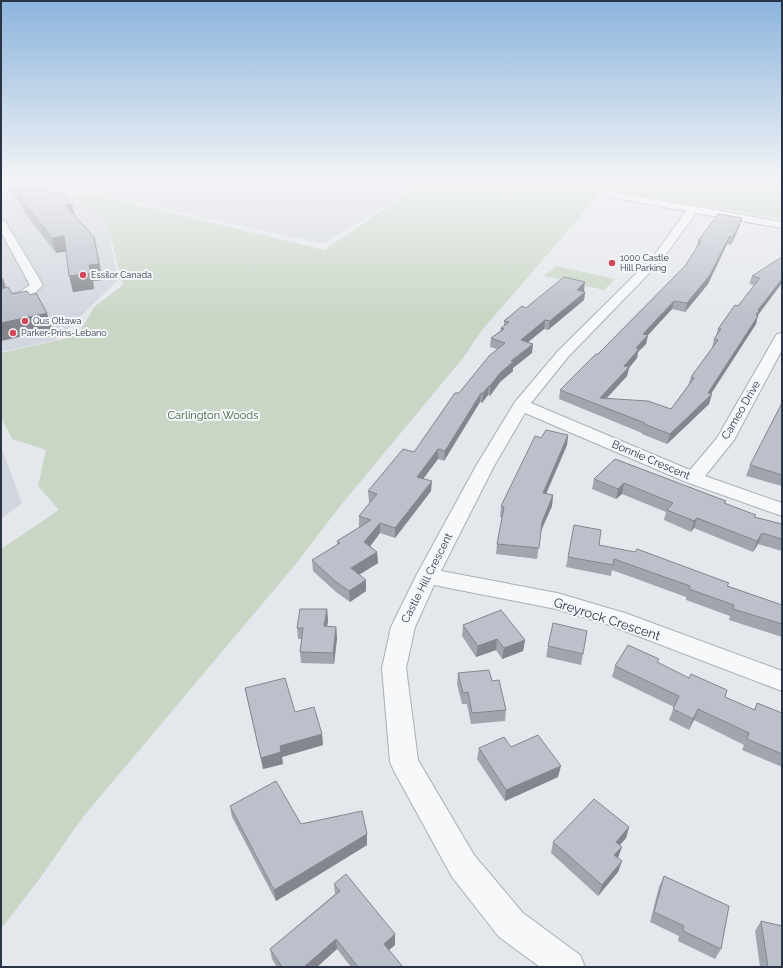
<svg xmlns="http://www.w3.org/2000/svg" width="783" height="968" font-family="Raleway,sans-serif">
	<rect width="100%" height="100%" fill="#e4e7ec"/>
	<!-- built -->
	<path fill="#d2d6de" d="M1 180H429L323 244 65 186 73 196 107 222 118 280 56 340 1 352Z
		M1 447 22 503 1 519Z"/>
	<!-- green -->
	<path fill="#c9d6c5" d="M427 180H782V219L604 189 482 330 463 358 341 505 295 565 83 817 40 878 1 929V549L59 510 38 486 46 450 12 439 1 417V353L77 336 95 306 123 285 107 222 73 196 93 194 324 250Z
		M557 266 615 279 604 290 544 276Z"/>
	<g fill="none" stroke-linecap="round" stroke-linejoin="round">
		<defs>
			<path id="minor" d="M609 191 782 222V228L696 213 661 261 568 357 531 403 690 470 717 438 775 337 777 334 782 333V350L734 440 705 476 782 503V516L686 482 525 413 494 466 441 571 557 593 625 613 782 671V691L609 625 556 609 434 585 415 627 406 668 418 760 474 855 523 913 580 955 585 967H540L499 937 452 877 394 771 390 762 382 668 391 627 416 576 476 466 515 402 558 351 653 257 686 211 606 196 604 194 606 192Z
				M1 220 6 223 43 285 30 298 1 305V297L20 292 30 285 1 232Z"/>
		</defs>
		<!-- minor casing -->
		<use href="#minor" stroke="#a9aeb7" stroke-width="2"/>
		<!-- minor -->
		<use href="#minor" fill="#f7f8fa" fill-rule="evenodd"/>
	</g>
	<!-- wall -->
	<path fill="#a1a5ae" d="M1 180H38L50 194 72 204 75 216 103 280 93 281 94 289 73 292 66 251 56 253 24 212 22 206 5 183 1 184Z
		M740 225 731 245 727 244 708 284 685 312 672 309 648 335 646 344 638 352 637 358 629 368 627 376 607 398 671 409 688 386 691 377 712 348 714 339 716 336 718 329 738 306 754 285 749 284 752 276 782 257 758 315 756 324 711 394 709 404 667 444 642 434V433L559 399 560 390 598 354 685 266 696 248 698 241Z
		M583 291 585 292 584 300 548 330 544 329 528 342 532 353 513 368V371L500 382 490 396 488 395 482 403 480 402 444 461 438 459 423 479 431 491 395 538 380 533 370 546 377 552 378 563 359 575 366 591 350 602 336 592 313 571 312 560 337 545V541L360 527H359V516L370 502H369L368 491 414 452 459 393 497 349 490 347 491 338 500 331 501 328 504 326V321L526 308 584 291Z
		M782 403V486L746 476 750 465Z
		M568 435 567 445 546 494 553 495 552 506 541 532 537 559 496 554 497 544 502 517H500L501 506 541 438Z
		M615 459 726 501 725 503 755 517 782 524V551L758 544 753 552 694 528 691 532 664 520 666 512 622 494 616 499 592 489 594 479Z
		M574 525 599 545 728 586 782 605V637L729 620 730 616 686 600V597L612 570 611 576 566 567Z
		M327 609 328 621 327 626 336 627 337 638 334 664 301 663 300 652 302 639H298L297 628Z
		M463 625 525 640 523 651 502 659 496 650 476 657 462 636Z
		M548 646 583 654 581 665 546 657Z
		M658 663 725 697 754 710 757 703 782 713V767L742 750 744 745 694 720 689 730 669 720 674 707 612 677 615 666Z
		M458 673 492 681 506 710 505 721 471 724 467 704H462L457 684Z
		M245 688 295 712 322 734 323 745 282 757 283 764 263 769Z
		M511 747 558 777 505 801 477 759 479 748Z
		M230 806 301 824 367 834V845L276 901 232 817Z
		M629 827 626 838 620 845 618 858 622 861 618 872 598 896 551 853 553 842Z
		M664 876 721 949 715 959 678 941 679 936 650 922 659 887Z
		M334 884 395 945 389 950 403 967H351L337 949 317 967H277L272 959 270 949 335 894Z
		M761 921 782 967H760L755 931Z"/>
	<!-- shaded-wall -->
	<path fill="#83868d" d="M1 180H4L5 183 1 184Z
		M72 204 75 218 65 205Z
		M742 218 740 225 731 245 733 237Z
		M64 236 68 251 56 253 52 238Z
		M94 237 103 280 93 281 94 289 73 292 69 276 89 265Z
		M729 237 727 244 708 284 685 312 687 303Z
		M1 278H3L8 294 1 296Z
		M782 279V283L758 315 756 324 710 395 712 394 709 404 667 444 670 434 708 393 758 310Z
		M585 282 584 291 575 298 577 290Z
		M585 292 584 300 548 330 550 321Z
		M674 301 672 309 648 335 646 344 638 352 637 358 629 368 627 376 600 405V398L624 366 636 348 643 334Z
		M47 313 52 330 1 341V323Z
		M545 320 544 329 520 349 521 340Z
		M533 344 532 353 513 368V371L500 382 490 396V386L500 373 511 361Z
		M489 386 488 395 482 403 483 393Z
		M481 393 480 402 444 461 445 451Z
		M568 435 567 445 542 503 543 493Z
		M438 449V459L417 487V477Z
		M432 481 431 491 395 538V528Z
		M624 483 622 494 616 499 618 489Z
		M553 495 552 506 540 532 542 522Z
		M697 518 694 528 691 532 694 521Z
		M380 523V533L365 553 364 542Z
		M762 533 758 544 753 552 757 541Z
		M377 552 378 563 352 579 351 568Z
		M366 580V591L350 602 349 591Z
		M327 609 328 621 325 637 324 626Z
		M336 627 337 638 334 664 333 653Z
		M497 639 496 650 476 657 478 646Z
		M525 640 523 651 502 659 504 648Z
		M698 709 694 720 689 730 693 719Z
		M322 734 323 745 282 757 283 764 263 769 261 758 280 746Z
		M561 766 558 777 505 801 506 790Z
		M629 827 626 838 613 853 616 842Z
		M367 834V845L276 901 274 890Z
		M622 847 618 858 611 866 614 855Z
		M622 861 618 872 598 896 602 885Z
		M395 934V945L384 954V944Z
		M336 939 337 949 317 967H304Z"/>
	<!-- building -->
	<path fill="#bbc0ca" stroke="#83868d" d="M9 180H38L50 194 61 192 72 204 65 205 94 237 99 264 89 265 91 273 69 276 64 236 52 238 20 198H23Z
		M718 214 742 218 733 237H729L710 275 687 303 674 301 643 334 648 335 636 348 639 349 624 366 629 367 600 398 648 401 671 409 694 378 691 377 718 340 714 339 721 329H718L735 305 738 306 760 278 752 276 782 257V279L758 310 759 311 756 315 758 316 708 393 712 394 670 434 644 424 645 423 560 390 596 354H598L685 266 701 241H698Z
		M564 277 585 282 577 290 585 292 550 321 545 320 521 340 533 344 511 361H514L500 373 490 386H489L483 393H481L445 451 438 449 417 477 432 481 395 528 380 523 364 542 377 552 351 568 366 580 349 591 335 581 312 560 340 543 337 541 371 520 359 516 377 494 368 491 403 449 414 452 455 393H459L489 356 505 343 491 338 504 329 501 328 509 322 504 321 522 306 526 308Z
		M8 287 12 294 27 291 30 295 36 293 47 313 1 323V289Z
		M782 403V475L750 465Z
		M546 430 568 435 543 493 553 495 542 522 539 548 497 544 504 507 501 506 535 436 541 438Z
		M615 459 726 501 724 503 756 515 754 517 782 524V539L762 533 757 541 697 518 694 521 667 510 673 503 624 483 618 489 594 479Z
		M574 525 601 530 599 545 635 552 637 549 729 583 727 586 782 605V624L733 609 734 605 689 589 690 586 614 559 613 565 568 557Z
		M300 609H327L324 626 336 627 333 653 300 652 303 628H297Z
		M501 610 525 640 504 648 497 639 478 646 463 625Z
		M553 623 587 631 583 654 548 646Z
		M628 645 659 659 657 662 689 678 691 674 727 690 725 697 755 710 757 703 782 713V754L747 739 749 733 698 709 693 719 673 709 679 696 615 666Z
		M489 670 492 681 499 680 506 710 472 713 468 692 463 693 458 673Z
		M285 678 295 712 314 707 322 734 280 746 281 752 261 758 245 688Z
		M538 735 561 766 506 790 479 748 504 737 511 747Z
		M276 781 301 824 362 811 367 834 274 890 230 806Z
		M594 799 629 827 616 842 622 847 614 855 622 861 602 885 553 842Z
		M346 874 395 934 384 944 403 967H358L336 939 304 967H282L270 949 340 891 334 884Z
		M664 876 729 906 721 949 683 931 684 926 654 912Z
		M761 921 782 926V967H768Z"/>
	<!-- sky -->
	<linearGradient id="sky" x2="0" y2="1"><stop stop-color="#8bb4dd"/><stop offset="0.57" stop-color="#f3f4f6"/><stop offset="1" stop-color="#f3f4f6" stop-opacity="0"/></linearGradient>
	<rect width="783" height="316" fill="url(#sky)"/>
	<!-- markers -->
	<g fill="#d1495b" stroke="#f4f6f9" stroke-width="1.5">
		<circle cx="612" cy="263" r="4"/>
		<circle cx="83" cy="275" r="4"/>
		<circle cx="25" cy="321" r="4"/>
		<circle cx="13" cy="333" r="4"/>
	</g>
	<g text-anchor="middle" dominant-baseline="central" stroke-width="4" stroke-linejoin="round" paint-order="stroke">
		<!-- far-poi labels -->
		<g font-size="9" fill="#2b3445" stroke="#f4f6f9" text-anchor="start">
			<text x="620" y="258">1000 Castle<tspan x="620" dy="10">Hill Parking</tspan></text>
			<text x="91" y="275">Essilor Canada</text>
			<text x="33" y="321">Qus Ottawa</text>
			<text x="21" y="333">Parker-Prins-Lebano</text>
		</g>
		<!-- street labels -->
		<g font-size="11" fill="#2b3445" stroke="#f4f6f9">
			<text transform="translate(741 410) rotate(-60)">Cameo Drive</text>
			<text transform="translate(651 460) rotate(23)">Bonnie Crescent</text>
			<text transform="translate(427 578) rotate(-63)">Castle Hill Crescent</text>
		</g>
		<!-- park labels -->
		<g font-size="11" fill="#3f6138" stroke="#f4f6f9">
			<text x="213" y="415">Carlington Woods</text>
		</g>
		<!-- near-street labels -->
		<g font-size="13" fill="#2b3445" stroke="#f4f6f9">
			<text transform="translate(607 619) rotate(18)">Greyrock Crescent</text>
		</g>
	</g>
	<!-- border -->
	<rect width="783" height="968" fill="none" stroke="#2b3445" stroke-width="4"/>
</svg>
